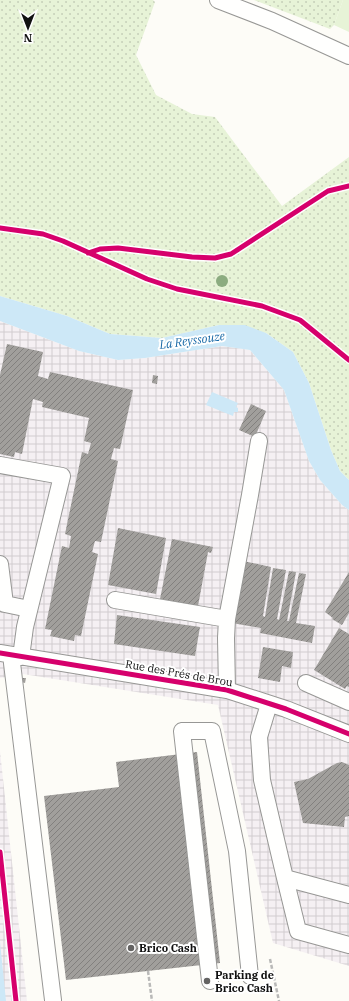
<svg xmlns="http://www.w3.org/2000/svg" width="349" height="1001" font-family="'IBM Plex Serif',serif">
	<defs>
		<pattern id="industrial-grid" width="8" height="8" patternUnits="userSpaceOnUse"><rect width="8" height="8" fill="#f5f0f3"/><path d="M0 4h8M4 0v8" fill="none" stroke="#d1cdcf"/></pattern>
		<pattern id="grass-dots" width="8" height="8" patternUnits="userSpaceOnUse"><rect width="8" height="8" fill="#e7f3d7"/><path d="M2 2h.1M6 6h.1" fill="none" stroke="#c5cfb8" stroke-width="1.8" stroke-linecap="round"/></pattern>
		<pattern id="building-hatch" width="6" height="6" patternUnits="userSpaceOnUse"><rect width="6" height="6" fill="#a19f9c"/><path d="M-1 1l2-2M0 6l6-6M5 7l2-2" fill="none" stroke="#82807e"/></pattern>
	</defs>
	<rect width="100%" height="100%" fill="#fdfcf7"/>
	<!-- industrial -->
	<path fill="url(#industrial-grid)" d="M0 321 79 351 118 360 145 358 222 346 250 350 284 390 309 461 320 480 342 505 349 510V966L273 943 218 705 23 674 0 678Z
		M0 751 27 1001H0Z"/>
	<!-- grass -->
	<path fill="url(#grass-dots)" d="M0 0H153L155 2 136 55 156 95 192 114 215 117 282 206 349 157V480L340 471 331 450 309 383 293 352 266 333 219 325 162 338 110 334 67 316 0 296Z
		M254 0H343L334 25 330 29Z"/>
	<!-- garden -->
	<path fill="#e7f3d7" d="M343 0H349V32L334 25Z"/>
	<!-- water -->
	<path fill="#cde8f7" d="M0 296 67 316 110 334 162 338 219 325H245L266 333 293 352 309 383 331 450 340 471 349 480V510L342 505 320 480 309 461 284 390 250 350 222 346 145 358 118 360 79 351 0 321Z
		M212 392 238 403 236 407 238 408V412H234L233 416 206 405Z
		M0 942 6 1001H0Z"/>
	<!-- building -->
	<path fill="url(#building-hatch)" d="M7 344 43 352 38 376 48 379 50 372 133 390 120 449 114 448 111 459 118 461 101 542 95 541 92 552 98 554 81 636 75 635 74 641 50 636 52 630 45 629 62 546 69 548 71 536 65 534 82 452 88 454 91 443 84 441 89 418 42 407 43 402 33 399 22 454 15 452 14 457 0 454V375Z
		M153 375 158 376 157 384 152 383Z
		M251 404 266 411 255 437 239 430Z
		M118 528 166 538 156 594 108 585Z
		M172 539 213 547 211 553 208 552 198 606 160 599Z
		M243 561 271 567 263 616 265 617 273 568 286 570 277 619 279 620 289 571 296 572 287 621H289L299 573 306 574 296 623 315 626 312 643 260 633 261 628 232 623Z
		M349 572V613L342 625 332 619 333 618 325 612Z
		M117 615 200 627 195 656 114 644Z
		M339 628 349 634V687L347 686 345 689 314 670Z
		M263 647 293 652 291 668 282 666 280 682 258 678Z
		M21 678H26L25 683 21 682Z
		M197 752 220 963 66 980 44 796 119 787 116 762Z
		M342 762 349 765V816L345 817 344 827 303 823 294 782 308 779 337 763Z"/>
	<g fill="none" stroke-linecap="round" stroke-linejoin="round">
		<defs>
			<path id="minor" d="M218 0 272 21 349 56
				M0 465 62 476 25 627 21 657
				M0 564 5 604 29 609
				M115 600 227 619 226 638 227 690
				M227 619 250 495 259 441
				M0 653 227 690 286 709 349 734
				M11 655 53 1000
				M306 683 349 702
				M269 704 259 737 262 780 285 878 298 931 349 945
				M285 878 349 895
				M210 981 182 731H212L237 851 250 976"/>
		</defs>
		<!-- minor casing -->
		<use href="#minor" stroke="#979795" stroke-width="18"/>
		<!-- path -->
		<path stroke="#b9b9b8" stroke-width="2.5" stroke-dasharray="4 2" stroke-linecap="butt" d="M270 959 279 1001
			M148 971 152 1001"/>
		<!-- minor -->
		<use href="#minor" stroke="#fffffe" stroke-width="16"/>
		<defs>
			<path id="cycleway" d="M0 228 43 234 63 241 147 279 177 289 262 306 300 320 349 360
				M88 253 100 249 118 248 192 257 215 258 231 254 328 191 349 186
				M0 653 227 690 286 709 349 734
				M0 852 16 1001"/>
		</defs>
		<!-- cycleway casing -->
		<use href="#cycleway" stroke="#fff" stroke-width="8"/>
		<!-- cycleway -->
		<use href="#cycleway" stroke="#d6006c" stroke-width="5"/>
	</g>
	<!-- trees -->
	<circle fill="#8cac80" cx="222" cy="281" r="6"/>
	<!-- markers -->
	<g fill="#646362" stroke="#fff" stroke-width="1.5">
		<circle cx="131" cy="948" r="4"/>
		<circle cx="207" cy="981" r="4"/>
	</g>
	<g text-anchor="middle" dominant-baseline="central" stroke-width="4" stroke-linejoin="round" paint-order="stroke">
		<!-- street labels -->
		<g font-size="11" fill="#111" stroke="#fff">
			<text transform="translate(179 673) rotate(10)">Rue des Prés de Brou</text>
		</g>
		<!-- poi labels -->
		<g font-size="11" font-weight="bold" fill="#111" stroke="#fff" text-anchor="start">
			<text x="139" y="948">Brico Cash</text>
			<text x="215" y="975">Parking de<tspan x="215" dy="13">Brico Cash</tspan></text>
		</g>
		<!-- water labels -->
		<g font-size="12" font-style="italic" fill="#1768a6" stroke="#fff">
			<text transform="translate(192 340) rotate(-8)">La Reyssouze</text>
		</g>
	</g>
	<!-- north arrow -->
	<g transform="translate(28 28) rotate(180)" stroke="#ffffff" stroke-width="3" paint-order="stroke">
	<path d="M0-3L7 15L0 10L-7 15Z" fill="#111111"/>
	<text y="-6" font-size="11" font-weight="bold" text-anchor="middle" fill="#111111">N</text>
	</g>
</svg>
